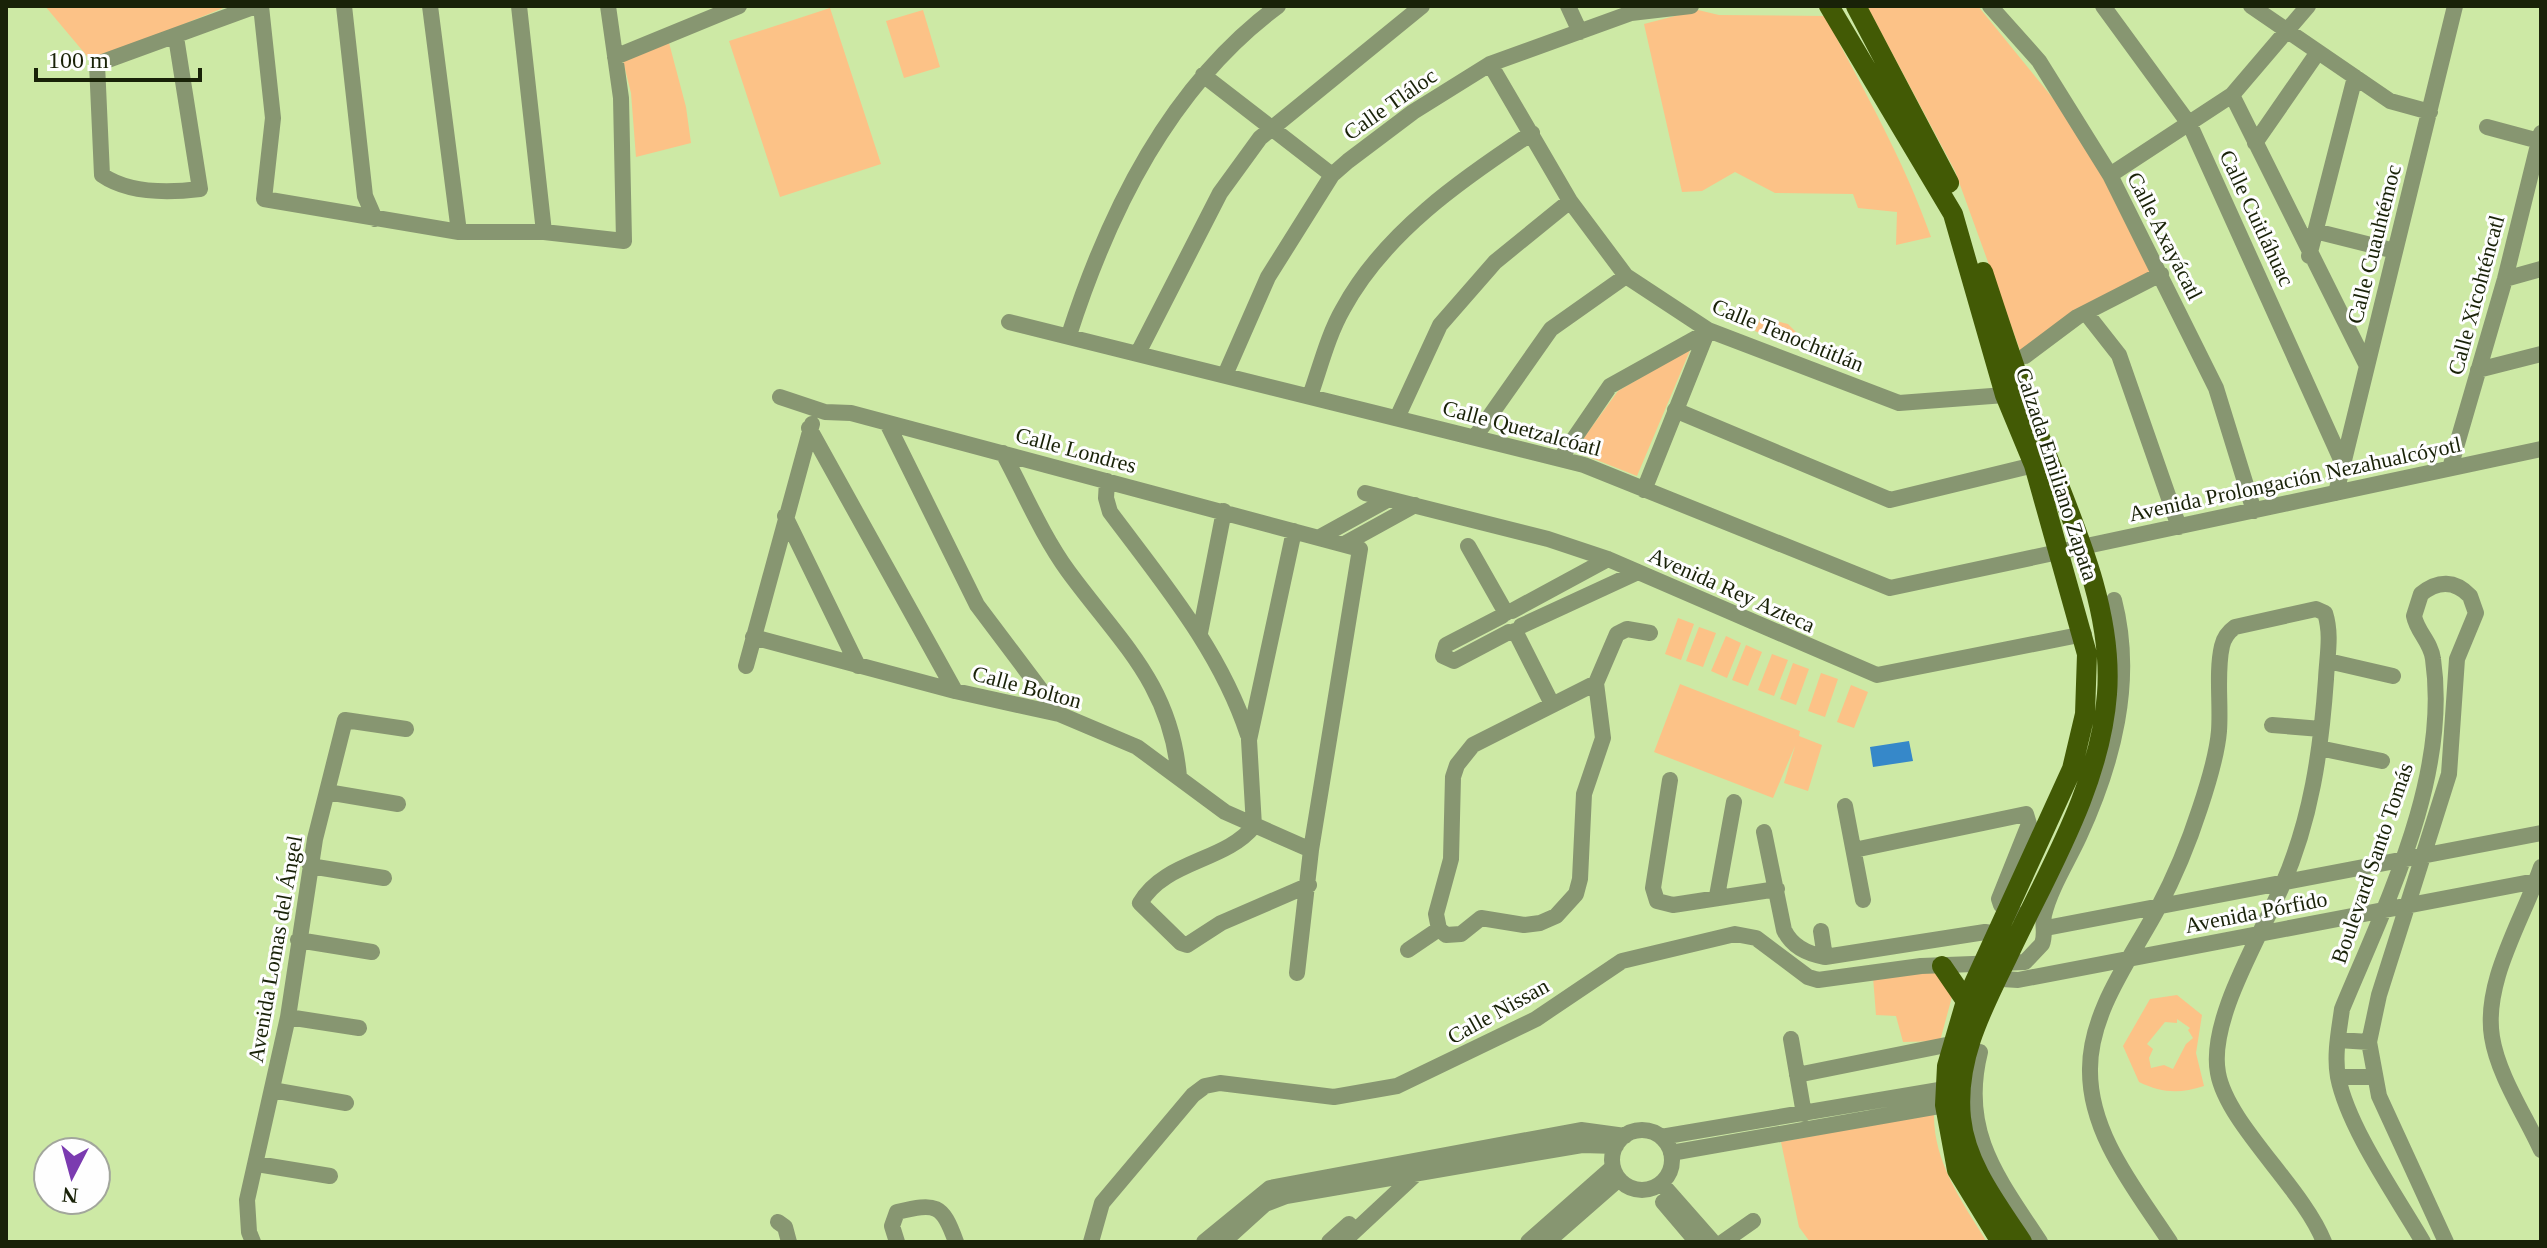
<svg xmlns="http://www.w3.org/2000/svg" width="2547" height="1248" font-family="Georgia,serif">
	<rect width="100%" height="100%" fill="#cde9a5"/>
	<!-- green -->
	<path fill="#fcc287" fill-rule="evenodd" d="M45 6H228L92 62Z
		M1867 6H1978L2116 176 2152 270 2021 353 1955 171Z
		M830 8 881 164 780 197 729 41Z
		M923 10 940 67 904 78 886 21Z
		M1698 10 1719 15 1825 16C1863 89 1904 160 1931 237L1896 245 1897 212 1858 208 1853 194 1775 193 1735 172 1702 191 1682 192 1644 24Z
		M668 39 686 107 691 143 636 157 631 93 622 57Z
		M1760 319 1770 323 1776 321 1788 324 1800 336 1796 348 1755 331Z
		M1691 348 1637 476 1574 451 1618 391Z
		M1678 618 1694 624 1681 660 1665 654Z
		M1699 627 1716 633 1703 667 1686 661Z
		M1726 636 1741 643 1727 678 1711 671Z
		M1746 645 1762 652 1748 686 1732 680Z
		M1772 654 1788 660 1774 696 1758 690Z
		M1793 663 1809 669 1796 705 1780 699Z
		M1821 673 1838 679 1825 717 1808 711Z
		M1680 684 1800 731 1799 736 1822 745 1808 791 1784 783 1795 746 1773 798 1654 752Z
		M1851 685 1868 692 1854 728 1837 722Z
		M1928 967 1947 975 1953 993 1940 1041 1903 1042 1896 1016 1876 1015 1873 977Z
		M2177 995 2202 1015 2196 1053 2204 1086C2179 1094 2162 1093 2139 1082L2123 1046 2150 999ZM2177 1019 2190 1028 2188 1030 2193 1038 2186 1044 2173 1069 2164 1065 2151 1068 2149 1058 2153 1049 2147 1044 2165 1022 2177 1023Z
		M1934 1113C1933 1161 1961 1200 1985 1239L1983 1242H1810L1799 1227 1781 1142Z"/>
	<!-- water -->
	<path fill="#3688c9" d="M1909 741 1913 761 1873 767 1870 747Z"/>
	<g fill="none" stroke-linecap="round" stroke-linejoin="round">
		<!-- minor -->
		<path stroke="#879671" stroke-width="16" d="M261 6 273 118 264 199 459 232H544L624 241 621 98 608 6
			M344 6 365 196 375 219
			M430 6 459 232
			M519 6 544 232
			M1568 6 1580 32
			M1990 6 2039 61 2110 175 2216 388 2254 511
			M2103 6 2190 125 2343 464
			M2251 6 2390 101 2430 112
			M176 37 200 189C168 193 128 193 102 175L97 64 256 6
			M615 57 739 6
			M1490 64 1570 201 1626 276 1708 330 1899 403 2005 395
			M1203 75 1332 175
			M2232 95 2367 366
			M2487 127 2539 141
			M2255 143 2318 52
			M2110 175 2232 95 2308 6
			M2315 231 2395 251
			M2309 256 2355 77
			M2505 279 2541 269
			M2086 313 2119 355 2179 527
			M1009 322 1584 465 1890 588 2541 449
			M1069 335C1109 211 1170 86 1278 6
			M1138 353 1220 193 1260 138 1422 6
			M2025 356 2077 317 2161 274
			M2478 370 2541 354
			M1225 375 1268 277 1332 175 1348 161 1413 112 1490 64 1631 13 1691 6
			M1310 396C1320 368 1328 335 1343 309 1384 233 1462 179 1532 133
			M780 397 825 412 851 413 1360 549 1311 850 1297 973
			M1675 410 1890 500 2034 465
			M1397 418 1440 325 1495 262 1570 201
			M887 423 977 605 1059 714
			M809 428 955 691
			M1475 437 1551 329 1626 276
			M1003 453C1024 492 1042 535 1068 571 1120 642 1171 684 1179 777
			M1560 459 1610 386 1707 332
			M2450 468 2505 279 2541 133
			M1107 481 1106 498 1110 512C1163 583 1220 650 1248 735
			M1644 490 1708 330
			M1365 493 1548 539 1608 559 1877 675 2084 634
			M2336 493 2455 6
			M785 516 858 666
			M1294 531 1249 740 1254 826C1225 862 1165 860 1140 903L1181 943 1187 945 1221 923 1309 885
			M1320 537 1389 499
			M1346 543 1415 505
			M1468 546 1506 613
			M1512 611 1608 559
			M1502 616 1446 645 1443 656 1454 661 1509 632
			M1521 626 1638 572
			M1515 631 1552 704
			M1200 633 1224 511
			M753 637 955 691 1059 714 1137 747 1225 812 1311 850
			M2328 661 2393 676
			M746 666 812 424
			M1596 683 1473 745 1457 765 1453 777 1451 859 1436 914 1439 929 1446 935 1461 934 1481 918 1524 925 1540 923 1556 916 1576 894 1580 879 1584 794 1603 738 1596 683 1617 634 1627 629 1650 633
			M2272 725 2321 729
			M2319 748 2382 761
			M1670 780 1653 888 1657 901 1673 905 1777 889
			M327 792 398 804
			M1845 806 1863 900
			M1764 832 1784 930C1792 947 1807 954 1825 957L1985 932 2005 935
			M1854 850 2026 814 2029 824 1999 899 2001 905 2017 914
			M310 866 384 878
			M2541 867C2523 920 2483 981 2492 1037 2498 1075 2525 1115 2541 1150
			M1717 896 1734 802
			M2046 928 2541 833
			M1821 931 1825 957
			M298 940 372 952
			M1408 950 1439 929
			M1987 978 2018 980 2541 880
			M288 1017 359 1028
			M1791 1039 1804 1114
			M2338 1040 2369 1042
			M1980 1052C1960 1132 1998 1178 2040 1242
			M1797 1075 1951 1044
			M2338 1077H2373
			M272 1090 346 1103
			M1612 1160a30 30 0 1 1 60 0a30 30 0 1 1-60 0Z
			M1661 1137 1945 1089
			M1671 1153 1945 1105
			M257 1164 330 1176
			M1661 1183 1713 1242
			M1663 1202 1697 1242
			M778 1222 785 1227 789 1242
			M253 1242 249 1232 247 1200 288 1017 315 839 345 720 406 729
			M897 1242 892 1226 897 1212C936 1203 942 1203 956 1242
			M1091 1242 1102 1203 1193 1095 1205 1086 1220 1083 1334 1097 1397 1086 1536 1019 1622 961 1735 934 1756 938 1808 977 1818 980 1921 966 2025 962 2042 944C2046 934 2042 925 2044 915 2050 889 2068 861 2079 837 2113 763 2135 681 2114 600
			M1204 1242 1270 1188 1581 1130 1625 1136
			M1223 1242 1265 1204 1286 1196 1582 1145 1616 1146
			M1329 1242 1349 1224
			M1343 1242 1415 1175
			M1528 1242 1613 1167
			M1547 1242 1619 1179
			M1723 1242 1753 1221
			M2170 1242C2136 1190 2089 1134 2090 1069 2090 1011 2132 957 2158 908 2175 876 2189 842 2200 808 2208 784 2217 756 2219 731 2221 704 2216 672 2222 646 2224 637 2228 632 2235 627L2316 609 2325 613C2332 635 2327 656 2326 679 2321 751 2311 820 2282 886 2261 936 2208 1020 2218 1073 2227 1124 2303 1188 2324 1242
			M2423 1242C2397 1197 2348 1128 2338 1077 2334 1055 2339 1031 2342 1009 2386 903 2450 777 2433 659 2431 642 2417 632 2414 616L2421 594C2438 580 2455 580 2470 596L2476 613 2457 659 2449 774 2379 995 2369 1042 2379 1096 2446 1242"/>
		<!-- major -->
		<path stroke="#425a05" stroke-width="20" d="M1829 6 1953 214 2005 395 2034 465 2087 654 2085 714 2072 769 1966 1001 1947 1066 1945 1105 1957 1170 2001 1242
			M1856 6 1949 183
			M1983 272C2000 324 2017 376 2036 427 2067 510 2114 603 2107 694 2100 788 2046 874 2007 958 1982 1009 1955 1060 1961 1118 1966 1165 1997 1204 2022 1242
			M1942 966 1966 1001"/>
	</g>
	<g text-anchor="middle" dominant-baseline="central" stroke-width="6" stroke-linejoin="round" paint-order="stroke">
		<!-- street labels -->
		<g font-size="22" fill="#192208" stroke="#fefefe">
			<text transform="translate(1390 104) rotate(-35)">Calle Tláloc</text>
			<text transform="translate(2257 218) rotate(65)">Calle Cuitláhuac</text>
			<text transform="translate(2165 236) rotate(63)">Calle Axayácatl</text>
			<text transform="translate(2374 244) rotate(-76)">Calle Cuauhtémoc</text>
			<text transform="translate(2476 295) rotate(-75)">Calle Xicohténcatl</text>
			<text transform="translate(1788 335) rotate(22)">Calle Tenochtitlán</text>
			<text transform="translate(1522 428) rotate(15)">Calle Quetzalcóatl</text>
			<text transform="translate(1076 450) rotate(15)">Calle Londres</text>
			<text transform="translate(2057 474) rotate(72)">Calzada Emiliano Zapata</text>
			<text transform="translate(2295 479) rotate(-12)">Avenida Prolongación Nezahualcóyotl</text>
			<text transform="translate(1732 590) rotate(24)">Avenida Rey Azteca</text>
			<text transform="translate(1027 687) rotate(15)">Calle Bolton</text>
			<text transform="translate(2372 863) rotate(-71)">Boulevard Santo Tomás</text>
			<text transform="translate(2256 912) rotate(-11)">Avenida Pórfido</text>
			<text transform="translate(275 949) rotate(-80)">Avenida Lomas del Ángel</text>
			<text transform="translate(1498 1011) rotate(-29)">Calle Nissan</text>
		</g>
	</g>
	<!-- border -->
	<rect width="2547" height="1248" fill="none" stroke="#192208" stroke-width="16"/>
	<!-- north arrow -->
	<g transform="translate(72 1176) rotate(186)"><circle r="38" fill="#fefefe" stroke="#a2a69c" stroke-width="2"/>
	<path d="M0-6L14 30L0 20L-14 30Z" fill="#7b3bb0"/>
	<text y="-12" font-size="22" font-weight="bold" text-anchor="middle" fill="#192208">N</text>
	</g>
	<!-- scale -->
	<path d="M36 68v12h164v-12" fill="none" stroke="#192208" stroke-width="4"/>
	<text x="48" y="68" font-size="24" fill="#192208" stroke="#fefefe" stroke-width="6" paint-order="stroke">100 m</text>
</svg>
